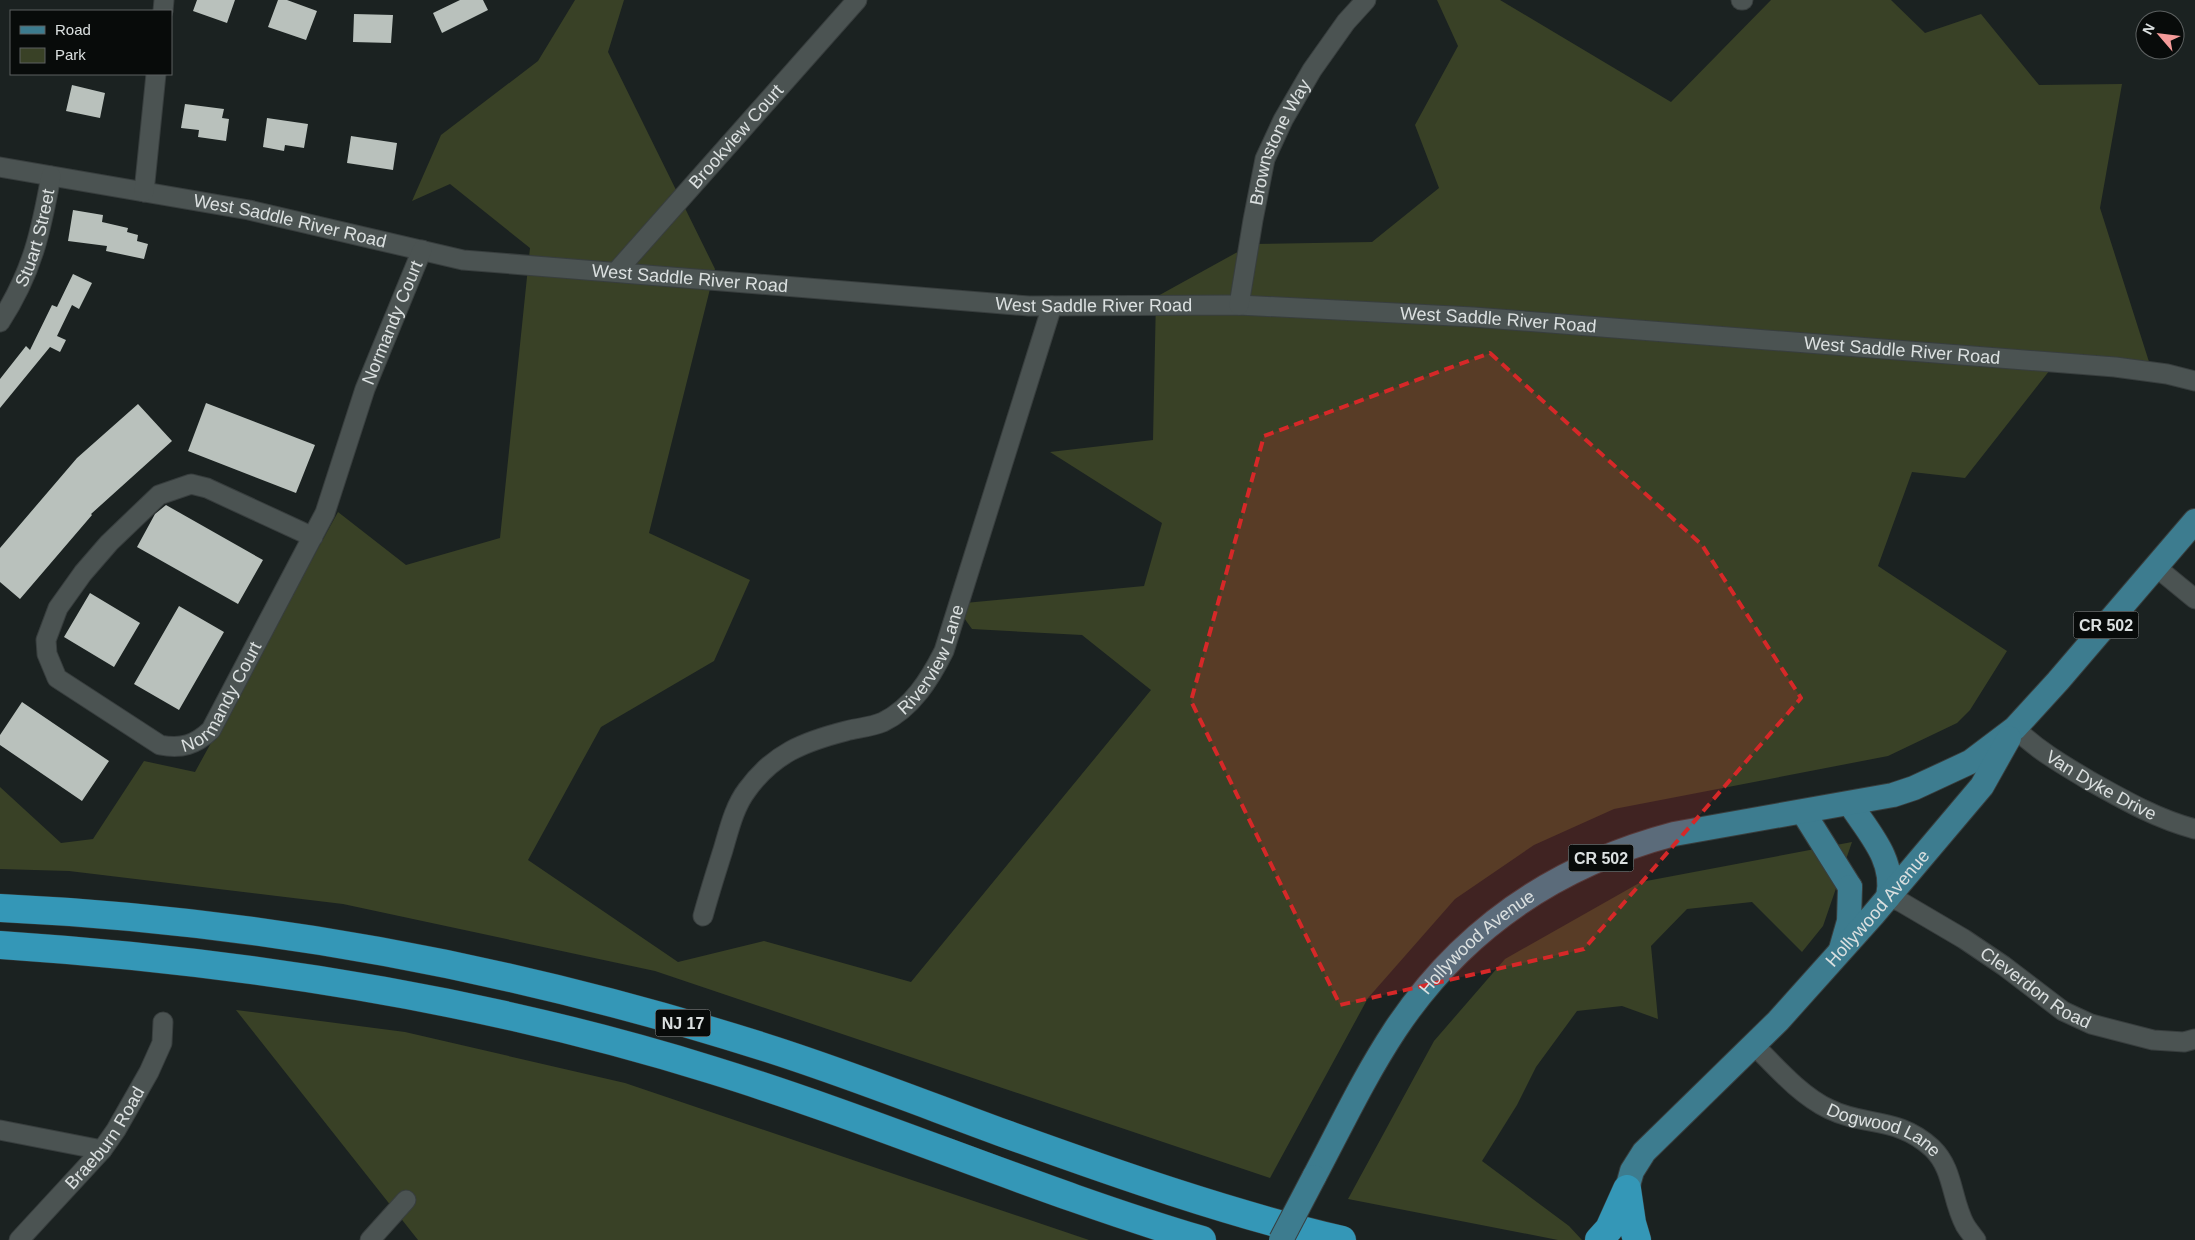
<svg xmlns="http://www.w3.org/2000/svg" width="2195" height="1240" font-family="Arial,sans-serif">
	<rect width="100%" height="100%" fill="#1b2221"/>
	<!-- green -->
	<path fill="#394126" d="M575 0H624L608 52 715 269 649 533 750 580 714 661 601 727 528 860 678 962 764 941 911 982 1151 690 1082 635 972 629 954 604 1144 586 1162 523 1050 452 1153 440 1156 297 1252 244 1372 242 1439 188 1415 125 1458 46 1437 0H1500L1671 102 1771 0H1891L1925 33 1981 14 2039 85 2122 84 2100 208 2151 368 2057 361 1965 478 1912 472 1878 566 2007 651 1970 710 1957 723 1888 756 1614 809 1534 845 1455 899 1368 998 1270 1178 655 971 343 904 69 871 0 869V787L61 843 93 839 144 761 195 772 338 512 406 565 500 538 530 248 450 184 412 201 441 135 538 61Z
		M1852 842 1823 926 1802 952 1752 902 1687 909 1651 946 1658 1019 1622 1006 1577 1011 1536 1067 1517 1105 1482 1161 1569 1226 1582 1240H1558L1348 1199 1434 1041 1505 959 1641 882Z
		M236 1010 405 1032 625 1083 1089 1240H418Z"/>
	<!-- building -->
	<path fill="#b9c1bc" d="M197 0H235L227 23 193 11Z
		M278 0H287L317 11 306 40 268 27Z
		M460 0H483L488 10 442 33 433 13Z
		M354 14 393 15 391 43 353 42Z
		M72 85 105 93 100 118 66 111Z
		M185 104 224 109 222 118 229 119 226 141 198 137 199 130 181 128Z
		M267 118 308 124 304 148 285 145 284 151 263 147Z
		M351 136 397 143 393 170 347 163Z
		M73 210 103 215 102 222 128 228 127 232 138 235 137 241 148 244 144 259 106 251 107 246 68 241Z
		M73 274 92 283 79 309 72 305 57 336 66 340 60 352 50 347 0 408V379L26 346 30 350 52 305 57 307Z
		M206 403 315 445 296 493 188 451Z
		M138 404 172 441 91 514 92 515 20 599 0 582V548L77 458Z
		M166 505 263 560 238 604 137 547 155 514Z
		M90 593 140 623 114 667 64 637Z
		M179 606 224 632 179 710 134 684Z
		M22 702 109 761 82 801 0 745V735Z"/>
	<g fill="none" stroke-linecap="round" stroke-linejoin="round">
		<defs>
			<g id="minor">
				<path d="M1741 0H1743"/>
				<path d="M163 11 164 0"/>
				<path id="s1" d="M0 167 249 210 463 260 1029 306 1239 305 1473 317 2115 367 2167 374 2195 381"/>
				<path d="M144 192 156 74"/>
				<path id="s2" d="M616 272 857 0"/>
				<path id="s3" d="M1239 305 1253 220 1265 159 1283 120 1312 70 1346 22 1366 0"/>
				<path id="s4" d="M0 322C32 273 41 232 51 176"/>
				<path id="s5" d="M313 537 207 488 191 484 159 495 109 543 83 573 58 608 46 640 47 654 57 678 160 745C182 749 195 745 211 730L325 513 365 389 422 250"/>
				<path d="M2156 567 2195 599"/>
				<path id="s6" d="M2015 728C2037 750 2063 765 2090 781 2124 800 2157 819 2195 829"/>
				<path id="s7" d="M1888 897 1901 902 1964 939 2004 966 2063 1011 2091 1024 2153 1040 2184 1042 2195 1039"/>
				<path id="s8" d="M703 916C709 894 716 872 723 850 729 830 734 807 747 790 773 754 803 742 846 731 857 728 872 727 883 722 912 708 930 679 944 651L1052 306"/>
				<path id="s9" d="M1754 1045C1776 1067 1800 1095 1829 1109 1865 1127 1897 1116 1932 1148 1954 1169 1951 1199 1965 1225 1968 1230 1972 1235 1976 1240"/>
				<path d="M0 1130 102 1150"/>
				<path id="s10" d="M19 1240 102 1150 116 1130 149 1072 162 1043 163 1022"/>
				<path d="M370 1240 406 1200"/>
			</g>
			<g id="major">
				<path d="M1850 804C1869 833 1896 861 1888 897"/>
				<path d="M1803 812 1850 887"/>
				<path d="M1841 949 1849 921 1850 887"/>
				<path id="s11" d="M1314 1177C1340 1128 1364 1077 1395 1030 1462 929 1557 865 1674 834L1893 795 1914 788 1970 762 2015 728 2058 681 2195 521"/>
				<path id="s12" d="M1627 1189 1632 1171 1644 1152 1778 1021 1873 915 1982 786 2009 738"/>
			</g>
			<path id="highway" d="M0 908C260 920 519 969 767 1048 846 1073 924 1104 1003 1133 1114 1173 1227 1213 1342 1240
				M0 945C241 961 481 998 712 1070 878 1121 1037 1191 1202 1240
				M1627 1189 1632 1223 1637 1240
				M1599 1240 1609 1229 1627 1189"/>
		</defs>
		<!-- minor casing -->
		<use href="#minor" stroke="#383e3e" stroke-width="21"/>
		<!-- major casing -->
		<use href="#major" stroke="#383e3e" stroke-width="26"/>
		<!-- highway casing -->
		<use href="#highway" stroke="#383e3e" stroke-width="29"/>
		<!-- minor -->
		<use href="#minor" stroke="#4b5352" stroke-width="19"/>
		<!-- major -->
		<use href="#major" stroke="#3d7c8f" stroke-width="24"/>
		<!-- highway -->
		<use href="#highway" stroke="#3497b7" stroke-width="28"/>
		<defs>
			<path id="major-bridge" d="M1281 1240 1314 1177"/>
		</defs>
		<!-- major-bridge casing -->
		<use href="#major-bridge" stroke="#383e3e" stroke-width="26" stroke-linecap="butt"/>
		<!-- major-bridge -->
		<use href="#major-bridge" stroke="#3d7c8f" stroke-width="24"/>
	</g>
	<!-- marked area -->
	<path fill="#d62828" fill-opacity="0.2" stroke="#d62828" stroke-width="4" stroke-dasharray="10 6" stroke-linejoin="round" d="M1490 353 1702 545 1801 698 1584 949 1340 1005 1191 701 1264 436Z"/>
	<g text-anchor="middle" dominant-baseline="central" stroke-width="5" stroke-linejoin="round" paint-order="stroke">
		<!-- shield labels -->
		<g fill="#080b0a" stroke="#9ca0a0" stroke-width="1">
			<rect x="2073.5" y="611.5" width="65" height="27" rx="4"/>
			<rect x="1568.5" y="844.5" width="65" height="27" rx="4"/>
			<rect x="655.5" y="1009.5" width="55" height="27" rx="4"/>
		</g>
		<g font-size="16" font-weight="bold" fill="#dbe0e0">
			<text x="2106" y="625">CR 502</text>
			<text x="1601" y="858">CR 502</text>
			<text x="683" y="1023">NJ 17</text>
		</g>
		<!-- street labels -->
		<g font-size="18" fill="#dbe0e0" stroke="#080b0a">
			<text stroke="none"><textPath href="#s2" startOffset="181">Brookview Court</textPath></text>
			<text stroke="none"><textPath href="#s3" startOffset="169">Brownstone Way</textPath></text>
			<text stroke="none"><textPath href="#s1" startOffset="295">West Saddle River Road</textPath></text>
			<text stroke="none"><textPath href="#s4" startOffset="92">Stuart Street</textPath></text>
			<text stroke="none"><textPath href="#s1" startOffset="700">West Saddle River Road</textPath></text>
			<text stroke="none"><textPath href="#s1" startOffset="1105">West Saddle River Road</textPath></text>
			<text stroke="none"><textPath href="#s1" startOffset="1510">West Saddle River Road</textPath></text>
			<text stroke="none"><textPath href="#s5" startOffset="1019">Normandy Court</textPath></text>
			<text stroke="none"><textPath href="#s1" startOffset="1915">West Saddle River Road</textPath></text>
			<text stroke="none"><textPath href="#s8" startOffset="372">Riverview Lane</textPath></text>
			<text stroke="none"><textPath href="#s5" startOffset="604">Normandy Court</textPath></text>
			<text stroke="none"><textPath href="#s6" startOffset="104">Van Dyke Drive</textPath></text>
			<text stroke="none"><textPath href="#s12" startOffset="379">Hollywood Avenue</textPath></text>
			<text stroke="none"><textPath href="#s11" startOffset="289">Hollywood Avenue</textPath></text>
			<text stroke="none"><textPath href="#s7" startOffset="174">Cleverdon Road</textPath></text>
			<text stroke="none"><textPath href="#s9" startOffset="158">Dogwood Lane</textPath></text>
			<text stroke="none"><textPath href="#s10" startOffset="134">Braeburn Road</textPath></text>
		</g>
	</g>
	<!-- legend -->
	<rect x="10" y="10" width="162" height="65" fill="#080b0a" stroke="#5c6060"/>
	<rect x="20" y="26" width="25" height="8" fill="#3d7c8f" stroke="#5c6060"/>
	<text x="55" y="35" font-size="15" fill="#dbe0e0">Road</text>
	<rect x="20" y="48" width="25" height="15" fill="#394126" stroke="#5c6060"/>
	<text x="55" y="60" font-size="15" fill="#dbe0e0">Park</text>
	<!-- north arrow -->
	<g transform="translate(2160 35) rotate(298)"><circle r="24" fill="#080b0a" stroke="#5c6060"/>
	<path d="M0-4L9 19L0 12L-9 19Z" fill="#f59b9a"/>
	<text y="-8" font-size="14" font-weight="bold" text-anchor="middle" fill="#dbe0e0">N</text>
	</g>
</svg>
